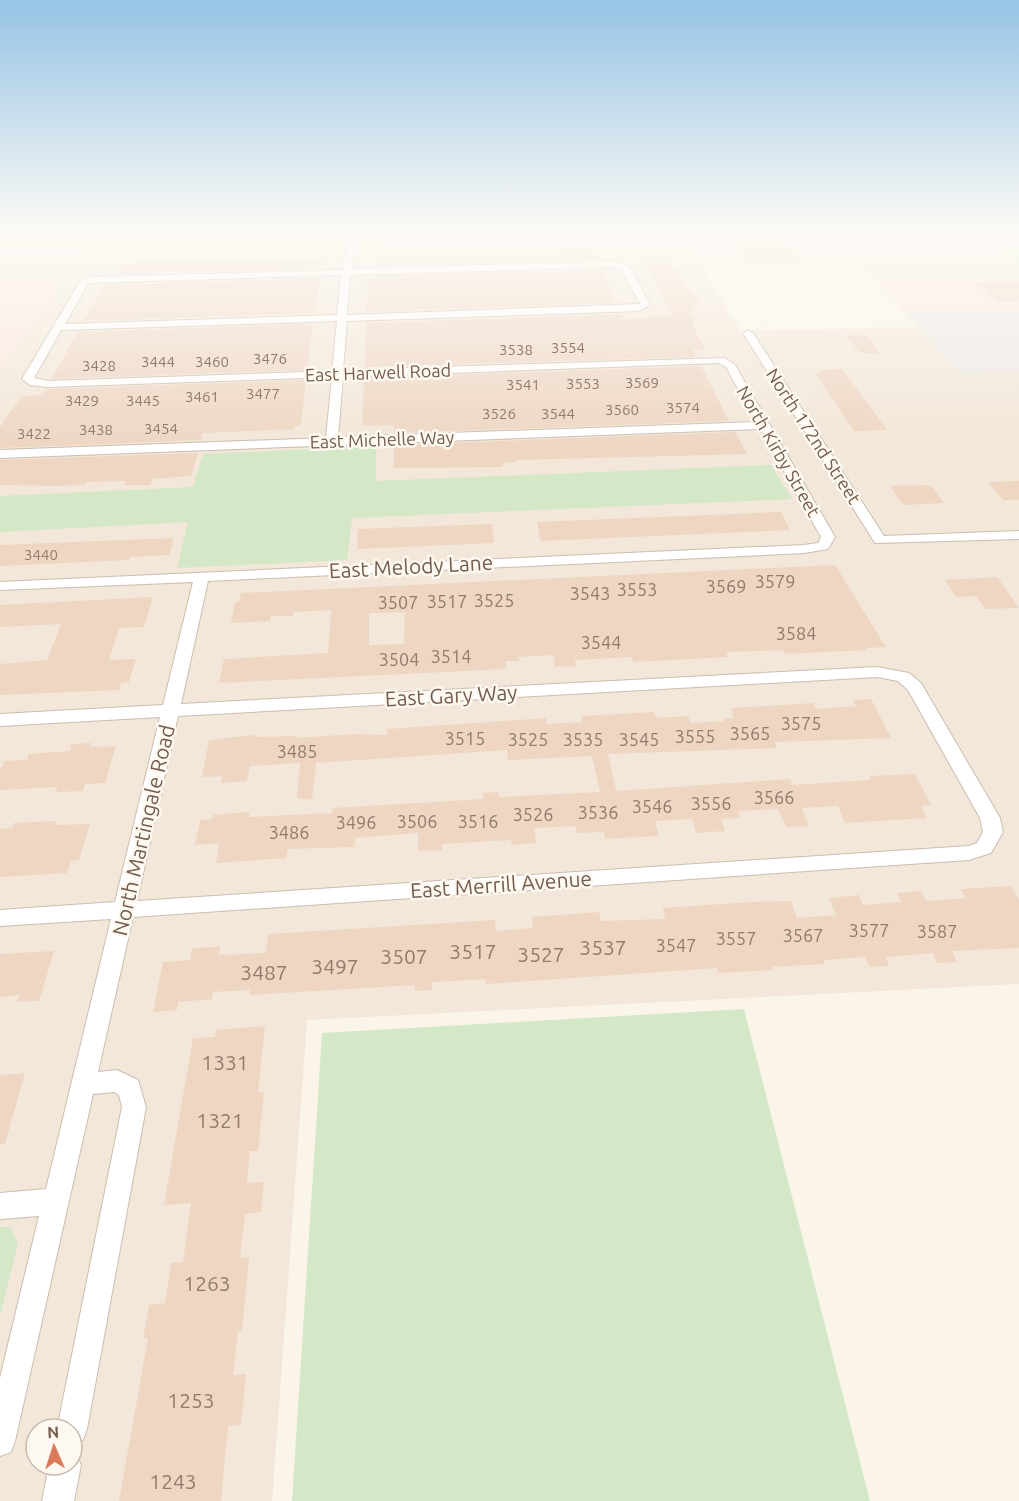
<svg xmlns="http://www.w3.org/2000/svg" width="1019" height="1501" font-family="Ubuntu,sans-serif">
	<rect width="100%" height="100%" fill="#fbf5e9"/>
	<!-- residential -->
	<path fill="#f2e7d8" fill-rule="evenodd" d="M681 234 741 331 918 327 959 373 1019 371V984L307 1020 272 1501H0V374L85 245ZM36 1429H72V1465H36Z"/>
	<!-- commercial -->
	<path fill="#fae7de" d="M830 233H980L1019 264V310L905 313Z
		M85 245 0 374V247Z"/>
	<!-- industrial -->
	<path fill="#ece7e2" d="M1019 310V371L959 373 905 313Z"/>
	<!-- green -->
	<path fill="#d4e8c8" d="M980 233H1019V264Z
		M376 446V481L771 465 792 499 352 518 347 560 177 568 188 522 0 532V496L193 487 203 454Z
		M744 1009 870 1501H292L322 1033Z
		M0 1227H10L18 1243 0 1316Z"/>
	<!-- building -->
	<path fill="#eed6c3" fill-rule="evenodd" d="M782 239 801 263 766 265 763 262H745L731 240Z
		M596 249 600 259 378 266V256L425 255 424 252 446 251 447 254Z
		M639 250 661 254 678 270 692 296 701 295 690 314H697L692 324 705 349 693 350 696 357 365 367 366 323 621 314 625 319 673 315Z
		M323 258 321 268 112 274 119 263H135L136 260Z
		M604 270 616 303 367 312V279H377V276Z
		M320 278 315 313 83 321 104 285Z
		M1019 281V301L997 302 972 282Z
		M313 324 307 370 52 379 77 332Z
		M866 335 879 353H860L847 336Z
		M701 366 729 421 394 433V425L362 426 364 378Z
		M842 369 872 409 887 430 854 431 815 373 821 372 819 370Z
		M306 380 301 425 294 426V429L203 433 201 440 0 448V427L22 396 42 395 46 389Z
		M735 432 747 454 516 460V462L503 463V467L394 468V445Z
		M198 453 191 476 152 479 150 485H124L126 481 86 482 85 485 58 486 0 485V460Z
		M1019 481V500H1003L988 482Z
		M930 485 944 503 903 505 890 486Z
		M781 512 790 530 540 541 537 522Z
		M492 524 494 543 357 549 358 529Z
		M174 538 169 555 130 557 129 560 0 566V545Z
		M835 565 886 647 866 648 867 650 785 654 783 650 726 652 728 657 633 662 632 657 575 660 576 666 555 667 554 655 518 657 519 661H505L506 669 219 683 224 659 328 653 331 610 293 612V616H271L270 621 231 623 235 602H239L241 593ZM405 612 404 644 369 645V613Z
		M997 577 1019 608 985 609 976 596 956 597 945 580Z
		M153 597 144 627 119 628 109 660 136 659 129 682 121 683 119 690 0 695V664L47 660 61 624 0 627V605Z
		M871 699 891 738 775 742 777 748 608 754 615 786 617 791 790 779 792 785 871 780 869 776 915 774 931 805 921 806 927 818 845 823 838 806 802 808 809 826 786 827 778 809 738 811 740 818 721 819 725 831 696 833 692 819 655 821 659 836 605 839 604 832 577 833 576 826 534 828 536 843 512 845 511 840 442 844V850L418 851V833L380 836 355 838V847L288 849 286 858 216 863 219 843 195 845 200 820 212 819 213 815 249 812V817L332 813 333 808 483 799V793L498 792 499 797 600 792 592 756 508 760 507 750 316 763 312 800 297 798 300 763 250 766 247 781 221 783 222 776 202 777 209 740 255 735V737L298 736 297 738 354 734 387 735V729L546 718 547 724 582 722 581 716 654 712 656 718 688 716 691 723 724 721 723 718H734L731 708 814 703 816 709 856 706 853 700Z
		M92 743 90 747 116 746 105 783 85 784 83 791 56 792 57 787 0 790V771L4 761 27 760 29 754 70 751 72 744Z
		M56 821 54 825 90 824 79 860 71 861 67 873 0 877V829L12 828 14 823Z
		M1011 886 1019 900V948L952 951 957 962 937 963 933 953 886 957 889 966 870 967 865 957 824 960 825 964 772 967 773 970 718 973 717 968 486 984V979L432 982V990L415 991V985L249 995 250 990 213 992 212 999 178 1002 177 1010 153 1012 163 962 190 960 192 948 220 947 219 955 266 953 268 934 495 920 496 931 533 928 532 917 599 912 601 921 665 919 663 908 752 902 791 901 797 918 836 915 829 898 859 895 863 905 901 902 897 893 921 891 926 901 966 898 961 889Z
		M54 951 39 1001 17 1002 20 995 0 997V954Z
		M265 1026 258 1093 264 1092 258 1151H250L247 1183 264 1182 261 1212 245 1214 240 1258 249 1257 242 1331H238L233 1375 246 1374 241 1425 228 1426 221 1501H119L148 1338 143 1339 149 1305 165 1303 171 1263 183 1262 191 1203 164 1205 193 1038 215 1037 216 1030Z
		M25 1073 5 1144H0V1075Z"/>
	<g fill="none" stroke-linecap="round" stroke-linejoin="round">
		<defs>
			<path id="minor" d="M350 233H358L351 269 614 261 630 267 650 305 639 311 347 321 343 370 725 358 735 365 835 537 828 549 804 553 208 581 181 704 877 667 909 673 921 683 1000 818 1003 832 991 853 969 860 133 917 98 1072 117 1070 138 1080 146 1107 87 1429 83 1440 72 1444V1429H57L122 1107 119 1095 114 1092 93 1094 15 1441 11 1452 0 1456V1378L39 1216 0 1219V1193L46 1189 111 919 0 926V910L115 902 160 717 0 726V714L163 705 193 582 0 590V582L804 545 818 543 821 537 760 429 0 458V450L326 438 332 377 48 387 30 385 22 379 81 280 92 277 342 270ZM613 267 623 271 640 304 347 315 350 275ZM341 275 337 315 65 324 88 284 92 283ZM337 321 332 371 48 381 34 378 61 330ZM719 363 726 367 756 422 338 437 343 377ZM877 677 898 681 908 690 980 818 983 832 977 843 969 846 137 901 178 716Z
				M748 330 753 333 884 536 1019 531V539L875 543 743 333Z
				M72 1452 76 1454 81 1465 74 1501H42L49 1465H72Z"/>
			<path id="primary" d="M411 233H610L604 237 0 248V240Z"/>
		</defs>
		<!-- minor casing -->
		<use href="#minor" stroke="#ccbdb0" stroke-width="2"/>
		<!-- primary casing -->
		<use href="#primary" stroke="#d8d2ce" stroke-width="2"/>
		<!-- minor -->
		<use href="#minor" fill="#fff" fill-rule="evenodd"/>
		<!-- primary -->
		<use href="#primary" fill="#f4daa7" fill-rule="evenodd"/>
	</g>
	<!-- sky -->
	<linearGradient id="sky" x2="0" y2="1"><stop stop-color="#97c4e6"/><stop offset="0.53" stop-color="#fdfaf5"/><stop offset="1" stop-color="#fdfaf5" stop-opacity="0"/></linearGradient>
	<rect width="1019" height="443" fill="url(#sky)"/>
	<g text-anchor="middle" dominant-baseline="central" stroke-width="5" stroke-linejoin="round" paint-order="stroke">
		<!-- far-number labels -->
		<g font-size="15" fill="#927b6c">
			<text x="568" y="347">3554</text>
			<text x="516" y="349">3538</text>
			<text x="270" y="358">3476</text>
			<text x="158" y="361">3444</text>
			<text x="212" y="361">3460</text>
			<text x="99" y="365">3428</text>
			<text x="642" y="382">3569</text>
			<text x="583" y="383">3553</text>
			<text x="523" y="384">3541</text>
			<text x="263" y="393">3477</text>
			<text x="202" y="396">3461</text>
			<text x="82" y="400">3429</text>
			<text x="143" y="400">3445</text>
			<text x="683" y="407">3574</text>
			<text x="622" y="409">3560</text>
			<text x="499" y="413">3526</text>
			<text x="558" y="413">3544</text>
			<text x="161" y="428">3454</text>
			<text x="96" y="429">3438</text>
			<text x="34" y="433">3422</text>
			<text x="41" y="554">3440</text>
		</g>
		<!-- far-street labels -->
		<g font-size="18" fill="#745d4f" stroke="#fef9f0">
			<text transform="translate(378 372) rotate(-2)">East Harwell Road</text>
			<text transform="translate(814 436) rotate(57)">North 172nd Street</text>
			<text transform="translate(382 439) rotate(-2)">East Michelle Way</text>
			<text transform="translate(779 451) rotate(60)">North Kirby Street</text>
		</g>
		<!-- number labels -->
		<g font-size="18" fill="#927b6c">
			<text x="775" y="581">3579</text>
			<text x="726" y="586">3569</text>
			<text x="637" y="589">3553</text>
			<text x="590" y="593">3543</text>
			<text x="494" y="600">3525</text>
			<text x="447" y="601">3517</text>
			<text x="398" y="602">3507</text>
			<text x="796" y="633">3584</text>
			<text x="601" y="642">3544</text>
			<text x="451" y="656">3514</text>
			<text x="399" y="659">3504</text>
			<text x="801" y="723">3575</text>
			<text x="750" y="733">3565</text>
			<text x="695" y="736">3555</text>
			<text x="465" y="738">3515</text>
			<text x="528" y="739">3525</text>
			<text x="583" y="739">3535</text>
			<text x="639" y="739">3545</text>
			<text x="297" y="751">3485</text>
			<text x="774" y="797">3566</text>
			<text x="711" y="803">3556</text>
			<text x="652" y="806">3546</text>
			<text x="598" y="812">3536</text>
			<text x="533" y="814">3526</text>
			<text x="417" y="821">3506</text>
			<text x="478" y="821">3516</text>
			<text x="356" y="822">3496</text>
			<text x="289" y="832">3486</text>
			<text x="869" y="930">3577</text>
			<text x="937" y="931">3587</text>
			<text x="803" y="935">3567</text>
			<text x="736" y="938">3557</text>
			<text x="676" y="945">3547</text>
		</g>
		<!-- street labels -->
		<g font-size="21" fill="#745d4f" stroke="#fef9f0">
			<text transform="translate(411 566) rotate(-3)">East Melody Lane</text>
			<text transform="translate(451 695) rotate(-3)">East Gary Way</text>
			<text transform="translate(143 830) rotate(-77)">North Martingale Road</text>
			<text transform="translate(501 884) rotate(-4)">East Merrill Avenue</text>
		</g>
		<!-- near-number labels -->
		<g font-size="21" fill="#927b6c">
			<text x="603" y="947">3537</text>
			<text x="473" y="951">3517</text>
			<text x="541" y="954">3527</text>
			<text x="404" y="956">3507</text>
			<text x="335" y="966">3497</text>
			<text x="264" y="972">3487</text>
			<text x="225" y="1062">1331</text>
			<text x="220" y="1120">1321</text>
			<text x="207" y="1283">1263</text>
			<text x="191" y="1400">1253</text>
			<text x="173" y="1481">1243</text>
		</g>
	</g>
	<!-- north arrow -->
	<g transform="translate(54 1447) rotate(357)"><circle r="28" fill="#fef9f0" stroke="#c7bbb0" stroke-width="1.5"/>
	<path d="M0-4.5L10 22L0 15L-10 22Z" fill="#db7a59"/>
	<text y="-9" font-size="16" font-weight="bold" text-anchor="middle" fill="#745d4f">N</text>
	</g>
</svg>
